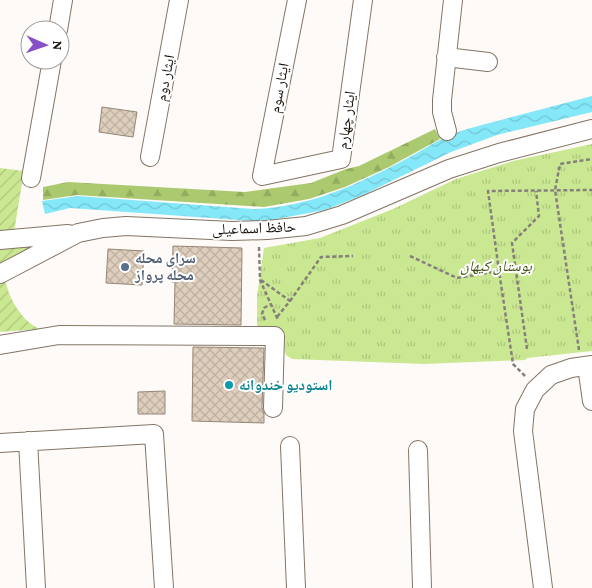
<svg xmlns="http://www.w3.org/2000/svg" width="592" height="588" font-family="'Crimson Pro','Noto Naskh Arabic',serif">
	<defs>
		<pattern id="forest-firs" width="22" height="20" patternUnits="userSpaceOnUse" patternTransform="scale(1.25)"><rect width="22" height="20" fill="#abca70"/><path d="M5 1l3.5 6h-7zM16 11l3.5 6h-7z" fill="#92ac60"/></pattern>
		<pattern id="park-tufts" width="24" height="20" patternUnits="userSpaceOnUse" patternTransform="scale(1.25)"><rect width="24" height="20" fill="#cae892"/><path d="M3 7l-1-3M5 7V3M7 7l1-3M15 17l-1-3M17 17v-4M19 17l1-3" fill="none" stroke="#adc67d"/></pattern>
		<pattern id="garden-furrows" width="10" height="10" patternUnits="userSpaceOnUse" patternTransform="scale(1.25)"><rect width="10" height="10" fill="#cae892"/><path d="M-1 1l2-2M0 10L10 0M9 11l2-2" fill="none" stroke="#adc67d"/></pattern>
		<pattern id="water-waves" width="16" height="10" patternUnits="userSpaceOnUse" patternTransform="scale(1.25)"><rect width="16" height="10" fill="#84e8f9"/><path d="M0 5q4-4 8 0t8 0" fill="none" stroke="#71c6d4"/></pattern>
		<pattern id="building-cross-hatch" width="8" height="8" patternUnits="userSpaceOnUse" patternTransform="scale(1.25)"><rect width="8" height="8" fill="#decebd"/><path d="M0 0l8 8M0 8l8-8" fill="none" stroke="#beb0a1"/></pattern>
	</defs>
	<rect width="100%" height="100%" fill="#fefaf7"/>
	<!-- forest -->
	<path fill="url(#forest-firs)" d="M435 129 440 139 389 167 345 187 309 199 264 207 77 195 43 200V187L68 182 245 192 311 183 346 169 359 166Z"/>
	<!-- park -->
	<path fill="url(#park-tufts)" d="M592 144V351L527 358 525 360 424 364 292 359 286 355 280 333H257V296L264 248 320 238 393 209 456 179 513 161Z"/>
	<!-- garden -->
	<path fill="url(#garden-furrows)" d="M0 168 24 171 14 232 0 233Z
		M50 240 0 263V246L24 248Z
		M5 279C8 297 22 322 40 329L0 332V283Z"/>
	<!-- water -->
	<path fill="url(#water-waves)" d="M592 96V112L497 135 451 152 363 195 325 210 266 221H252L70 208 45 214 42 201 78 196 253 209C307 208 359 184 406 159 420 152 432 143 446 137 466 128 487 124 508 118 536 111 564 103 592 96Z"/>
	<!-- building -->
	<path fill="url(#building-cross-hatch)" stroke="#958676" d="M102 107 137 112 133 137 99 132Z
		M173 246 242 248 241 325 174 324 175 282H172Z
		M108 249 144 251 142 285 106 283Z
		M193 347 264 348 262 408 264 414V423L192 421Z
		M165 391V414H138V392Z"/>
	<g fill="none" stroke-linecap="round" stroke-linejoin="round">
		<defs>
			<path id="minor" d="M297 0 262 176 341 159 363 0
				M58 30 63 0
				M446 57 488 62
				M447 131 442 112V100L453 0
				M150 157 179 0
				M31 178 52 60
				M0 240 68 234
				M0 274 78 233 103 228 126 226 232 231 267 230 306 226 342 215 449 169 499 153 592 129
				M0 345 59 335 275 336 273 408
				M587 366 592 401
				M28 441 36 588
				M0 443 154 434 164 588
				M290 446 296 588
				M418 450 422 588
				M543 588 523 431 525 409 535 390 551 375 571 368 592 365"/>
		</defs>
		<!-- minor casing -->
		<use href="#minor" stroke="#837565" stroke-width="20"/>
		<!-- path -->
		<path stroke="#85807b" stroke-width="2.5" stroke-dasharray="4 2.5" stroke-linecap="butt" d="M259 247 260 280 278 320
			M410 256 457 278 499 271 513 364 526 377
			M499 271 488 191 592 190
			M261 280 290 301 277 317
			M290 301 321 257 353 256
			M265 320 262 314 264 308 271 304
			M527 349 512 243 539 216 536 191
			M579 350 555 190 560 164 592 159"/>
		<!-- minor -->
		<use href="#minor" stroke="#fff" stroke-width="18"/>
	</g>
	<!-- markers -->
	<circle fill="#5c6f8a" stroke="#fff" stroke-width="2" cx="125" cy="267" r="5"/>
	<circle fill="#0f9aa8" stroke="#fff" stroke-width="2" cx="229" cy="385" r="5"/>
	<g text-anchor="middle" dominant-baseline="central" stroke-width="4" stroke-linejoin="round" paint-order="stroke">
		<!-- street labels -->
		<g font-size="15" fill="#15100a" stroke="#fff">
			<text transform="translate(165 78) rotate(-79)">ایثار دوم</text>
			<text transform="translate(279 88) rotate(-79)">ایثار سوم</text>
			<text transform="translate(346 120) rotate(-82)">ایثار چهارم</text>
			<text transform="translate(254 228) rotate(-2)">حافظ اسماعیلی</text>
		</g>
		<!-- service labels -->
		<g font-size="15" font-weight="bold" fill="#4e5e75" stroke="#fff" text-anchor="start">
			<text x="135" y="258">سرای محله<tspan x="135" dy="17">محله پرواز</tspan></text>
		</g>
		<!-- park labels -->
		<g font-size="15" font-style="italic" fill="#3e500f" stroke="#fff">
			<text x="496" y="266">بوستان کیهان</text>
		</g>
		<!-- culture labels -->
		<g font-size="15" font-weight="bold" fill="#0d838f" stroke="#fff" text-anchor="start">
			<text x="239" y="385">استودیو خندوانه</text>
		</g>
	</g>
	<!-- north arrow -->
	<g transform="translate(45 45) rotate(92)"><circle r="24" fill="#ffffff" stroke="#a19f9d"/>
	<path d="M0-4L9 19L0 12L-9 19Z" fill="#8850c7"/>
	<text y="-8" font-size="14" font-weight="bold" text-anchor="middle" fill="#15100a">N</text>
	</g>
</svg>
